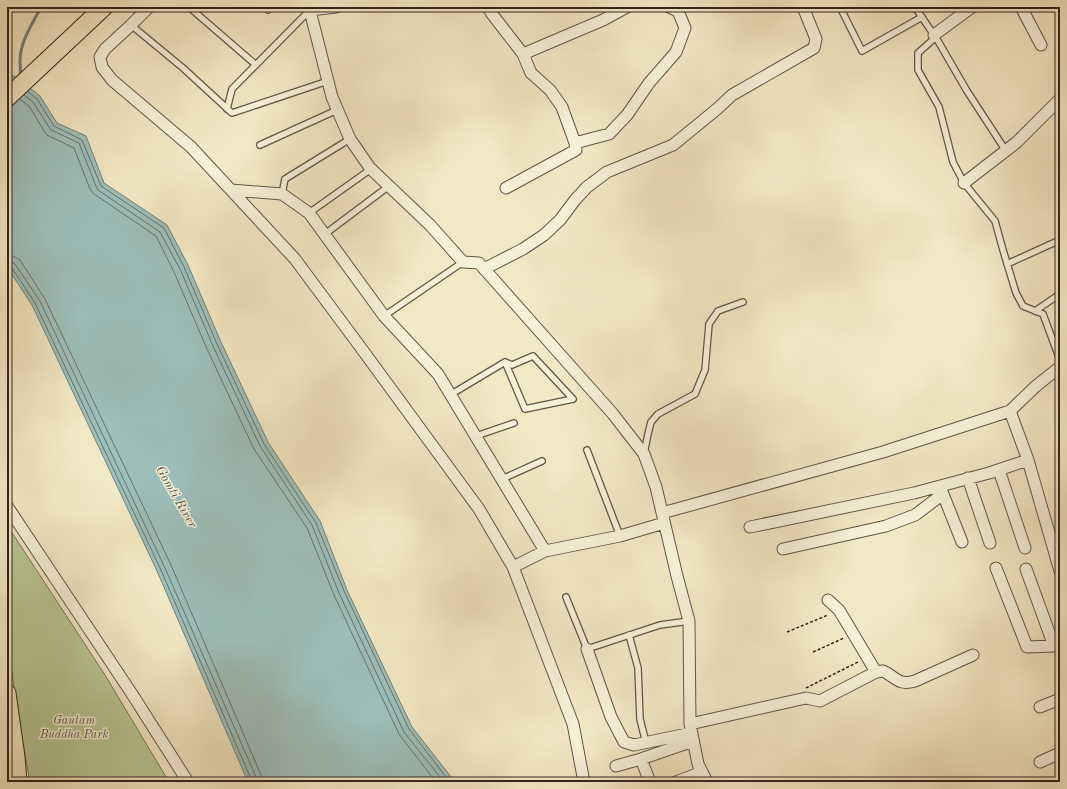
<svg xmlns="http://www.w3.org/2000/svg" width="1067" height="789" font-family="'Old Standard TT',serif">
	<rect width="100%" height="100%" fill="#f3e8c4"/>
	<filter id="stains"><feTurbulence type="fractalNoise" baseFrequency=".005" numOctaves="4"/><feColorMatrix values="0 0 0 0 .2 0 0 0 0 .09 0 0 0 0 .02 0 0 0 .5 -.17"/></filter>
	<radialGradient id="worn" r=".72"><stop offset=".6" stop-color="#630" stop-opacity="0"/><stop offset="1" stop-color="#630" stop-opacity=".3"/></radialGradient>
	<!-- green -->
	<path fill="#b9c695" stroke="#767458" d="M7 525 105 675 169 782H30L17 710 7 636Z"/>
	<!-- water -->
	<path fill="#9dbfba" stroke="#72817b" d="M7 70 10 75 16 77 40 96 57 123 86 136 104 183 167 225 188 265 221 342 268 442 320 521 347 590 412 727 455 782H248L157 571 32 305 7 267Z"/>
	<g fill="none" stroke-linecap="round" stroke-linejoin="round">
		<!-- shore -->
		<path stroke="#68716b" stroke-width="1" d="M28 92 37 99 54 126 82 140 101 186 164 228 184 267 217 344 264 444 316 523 344 591 409 729 450 782
			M24 95 33 102 51 130 79 143 96 186 98 190 160 232 180 269 213 346 260 446 312 525 339 593 404 732 444 782
			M20 99 29 106 44 131 47 135 74 148 90 189 94 194 156 236 174 272 207 349 254 449 307 528 334 595 399 734 436 782
			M7 255 13 256 20 260 45 299 171 565 261 775 262 782
			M7 261H11L15 264 40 301 165 568 256 777V782
			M7 266H10L12 268 35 303 161 570 251 779V782"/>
		<!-- stream -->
		<path stroke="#72817b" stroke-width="3" d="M20 77C21 71 20 66 20 61 20 41 33 23 41 7"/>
		<defs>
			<path id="lane" d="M189 7 256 65
				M265 7 268 10
				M840 7 862 51 922 17
				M915 7 938 41 967 91 1006 151
				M131 25 183 68 232 113 328 81
				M936 37 918 53V70L939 107 953 162 964 183 995 221 1003 250 1016 293 1023 306 1043 314 1060 360
				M227 109 232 89 310 10
				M260 145 337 110
				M282 194 285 179 350 139
				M309 213 371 169
				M325 234 389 186
				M1007 264 1060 240
				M1035 311 1060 294
				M384 316 463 262
				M505 362 525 409 573 399
				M450 395 505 362 512 365 533 356 573 399
				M476 436 514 423
				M587 450 620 536
				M644 454 648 434 651 422 658 414 695 394 705 370 709 324 718 311 743 302
				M502 479 542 461
				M566 597 587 649 660 625 689 621
				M629 635 638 668 640 719 646 743"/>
			<path id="street" d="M149 7 131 25 105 49 100 57 102 67 112 80 191 147 295 259 364 352 479 509 513 567 545 551
				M309 7 332 97 350 139 370 168 430 225 463 262 479 263 613 414 644 454 656 487 677 576 689 621 690 724 698 764 707 782
				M488 7 492 14 523 54 531 73 550 90 562 107 575 143 576 150 506 188
				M1021 7 1041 45
				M310 10 336 7
				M934 35 972 7
				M523 54 603 20 627 7
				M575 143 609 134 627 115 649 83 676 52 685 28 678 11 669 7
				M964 183 1017 142 1060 99
				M231 190 282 194 309 213 384 316 438 374 545 551 620 536 664 523
				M484 269 523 249 544 235 560 220 575 200 587 187 607 172 673 145 717 109 732 95 814 48 816 39 803 7
				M1010 411 1028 460 1060 571
				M999 470 1025 548
				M968 478 990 543
				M941 489 962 542
				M7 506 132 694 188 782
				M662 513 883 452 1010 411 1036 386 1060 367
				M750 527 914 493 989 473 1028 460
				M783 549 886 526 915 515 943 494
				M513 567 573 724 584 782
				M996 568 1027 647 1054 646 1060 643
				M1026 569 1054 646
				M587 649 611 717 624 742 634 745 692 733
				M876 672 883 671C896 677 898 686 915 681L973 655
				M1040 707 1060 699
				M690 724 806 698 820 701 876 672 839 610 828 600
				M641 759 650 782
				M1040 762 1060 753
				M616 766 641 759 693 741
				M676 782 702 772"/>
			<path id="primary" d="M7 98 104 7
				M7 693 16 757 18 782"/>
		</defs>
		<!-- lane casing -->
		<use href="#lane" stroke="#625446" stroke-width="8"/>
		<!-- street casing -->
		<use href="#street" stroke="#625446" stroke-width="13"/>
		<!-- primary casing -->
		<use href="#primary" stroke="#32231c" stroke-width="19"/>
		<!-- path -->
		<path stroke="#32231c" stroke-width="1.5" stroke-dasharray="3 2" stroke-linecap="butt" d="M787 632 828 615
			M813 652 844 638
			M806 688 858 662"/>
		<!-- lane -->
		<use href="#lane" stroke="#f7f0d9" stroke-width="5.5"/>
		<!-- street -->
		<use href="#street" stroke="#f7f0d9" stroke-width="11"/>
		<!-- primary -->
		<use href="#primary" stroke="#f3e8c4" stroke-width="17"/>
	</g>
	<g text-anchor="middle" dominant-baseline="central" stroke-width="3" stroke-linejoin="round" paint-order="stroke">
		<!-- park labels -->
		<g font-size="12" font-style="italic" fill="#5a5440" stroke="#f7f0d9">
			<text x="74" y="721">Gautam<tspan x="74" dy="14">Buddha Park</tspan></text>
		</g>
		<!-- water labels -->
		<g font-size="13" font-style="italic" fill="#52524b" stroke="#f7f0d9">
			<text transform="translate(176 497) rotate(60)">Gomti River</text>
		</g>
	</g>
	<!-- margin -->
	<rect width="1067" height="789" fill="none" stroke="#f3e8c4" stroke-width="24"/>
	<rect x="8" y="8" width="1051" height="773" fill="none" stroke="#32231c" stroke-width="2"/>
	<rect x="12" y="12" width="1043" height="765" fill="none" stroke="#32231c"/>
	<rect width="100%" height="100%" filter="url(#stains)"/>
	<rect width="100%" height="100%" fill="url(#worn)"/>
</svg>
